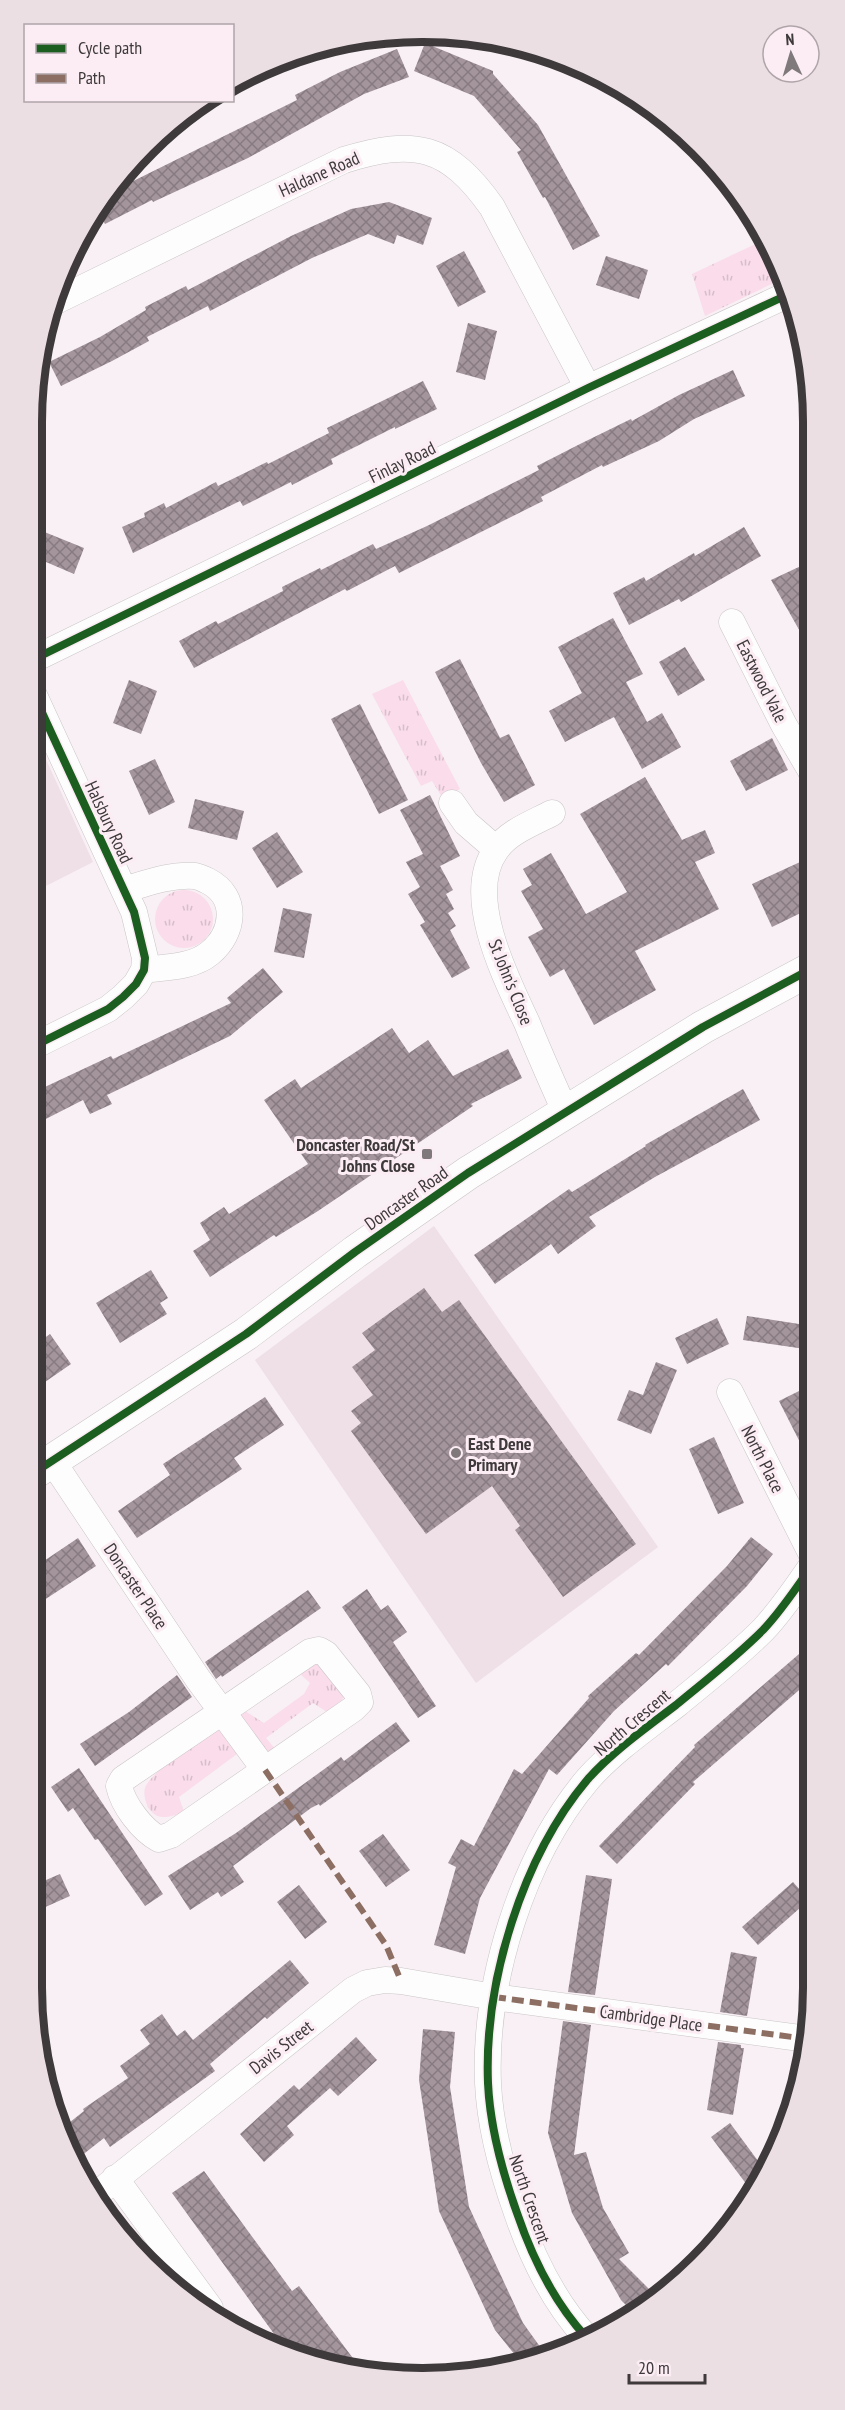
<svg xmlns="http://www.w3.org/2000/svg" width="845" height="2410" font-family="'PT Sans Narrow',sans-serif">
	<defs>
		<pattern id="grass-tufts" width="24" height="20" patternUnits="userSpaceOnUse" patternTransform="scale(1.5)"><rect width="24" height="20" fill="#fadcea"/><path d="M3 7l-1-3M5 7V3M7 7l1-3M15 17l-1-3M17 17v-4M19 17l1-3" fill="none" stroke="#d7beca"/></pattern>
		<pattern id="building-cross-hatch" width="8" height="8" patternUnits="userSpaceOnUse" patternTransform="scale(1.5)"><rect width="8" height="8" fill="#a4959d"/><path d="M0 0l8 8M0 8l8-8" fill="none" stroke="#877b81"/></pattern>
	</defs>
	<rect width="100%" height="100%" fill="#f8f0f4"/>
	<!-- built -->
	<path fill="#efdfe6" d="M32 729 93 862 32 893Z
		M434 1226 658 1547 476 1683 255 1360Z"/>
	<!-- grass -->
	<path fill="url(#grass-tufts)" d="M766 239 773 250 782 279 705 316 692 274Z
		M403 680 460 789 442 797 432 781 421 786 372 694Z
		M155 919a29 29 0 1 1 58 0a29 29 0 1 1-58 0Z
		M318 1663 344 1693 341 1705 330 1714 313 1703 266 1738 277 1751 271 1754 263 1751 238 1718 242 1709 264 1723 304 1694 310 1683 298 1672 309 1664Z
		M217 1727 237 1754 179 1797 184 1812C173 1816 159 1822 150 1810 146 1805 143 1794 145 1788 150 1772 202 1738 217 1727Z"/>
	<!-- building -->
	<path fill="url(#building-cross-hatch)" d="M425 43 493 71V74L538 125 600 236 573 250 545 197 543 198 517 152 521 150 474 96 414 71Z
		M397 49 409 77 364 94 248 158 153 202 152 200 105 224 97 209 107 194 297 100 295 95 340 72Z
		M389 202 432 218 423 245 397 235 394 244 368 234 312 258 210 311 208 306 147 337 149 341 112 361 61 386 49 362 100 337 146 310 145 307 186 286 188 290 291 236 351 209Z
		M464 251 486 292 458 307 436 266Z
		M606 256 648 270 639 299 596 285Z
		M468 323 497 331 485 380 456 372Z
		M733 370 745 396 694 419 659 441 603 467 602 465 541 497 543 501 399 573 395 566 347 591 345 589 194 668 179 641 216 621 218 624 283 591 282 587 320 568 321 570 373 544 376 549 427 526 539 470 537 466 580 444 631 419 632 421 679 395Z
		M423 381 437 409 395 429V427L331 459 333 464 292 485 291 482 243 506 240 501 133 553 122 527 145 517 144 513 164 503 166 508 216 482 218 486 267 462 268 464 329 433 327 428Z
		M744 527 761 556 681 602 679 599 629 625 613 593 644 577 646 581 694 553 695 556Z
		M42 531 84 548 74 574 32 556Z
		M803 565 811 580V651L771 580Z
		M613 618 643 674 626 682 647 722 662 713 681 747 642 769 614 717 565 742 549 711 582 693 558 647Z
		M685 647 705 680 678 696 659 662Z
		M460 659 500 738 509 734 535 785 504 802 481 763 435 672Z
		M129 680 157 691 141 734 113 723Z
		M360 704 408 800 379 814 331 719Z
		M772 738 788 770 746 791 730 761Z
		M155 759 175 802 149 815 129 771Z
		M645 777 682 840 705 830 715 853 695 862 719 909 635 951 656 990 594 1025 564 969 550 977 528 937 543 929 521 891 532 885 523 869 551 853 586 914 627 892 580 814Z
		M430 795 460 856 440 866 453 890 446 894 454 909 448 913 456 926 450 930 470 968 452 978 420 925 425 922 408 894 420 887 406 862 423 854 400 810Z
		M195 799 244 811 237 840 188 828Z
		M277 832 303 872 277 888 252 848Z
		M811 857V908L772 927 752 884Z
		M283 908 312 914 304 958 274 952Z
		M263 968 283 992 230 1036 107 1095 112 1104 90 1114 83 1100 32 1126V1093L111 1056 113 1059 231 1003 227 998Z
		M392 1028 409 1053 428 1040 453 1076 508 1049 522 1078 471 1104 473 1106 318 1211 276 1237 274 1235 210 1277 193 1251 210 1240 200 1223 224 1207 229 1214 308 1164 264 1100 295 1079 301 1088Z
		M743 1089 760 1120 655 1177 589 1217 596 1226 558 1254 551 1244 495 1284 474 1255 569 1189 572 1192 646 1146 645 1145Z
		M151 1270 168 1298 160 1303 167 1314 120 1343 96 1303Z
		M424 1288 442 1312 459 1300 636 1544 563 1597 515 1530 520 1526 492 1486 426 1534 351 1431 361 1423 351 1411 373 1395 352 1367 375 1350 362 1333Z
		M747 1316 812 1326V1350L743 1340Z
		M717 1318 729 1344 687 1364 675 1338Z
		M50 1334 71 1364 32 1391V1347Z
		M656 1362 677 1370 651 1434 617 1420 629 1390 643 1395Z
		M801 1390 812 1411V1466L779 1401Z
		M265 1397 284 1425 234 1458 242 1469 137 1538 118 1511 170 1475 163 1464Z
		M714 1437 744 1503 718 1514 689 1449Z
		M751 1537 773 1554 747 1586 668 1666 666 1664 614 1711 557 1775 549 1769 480 1898 465 1954 434 1945 456 1867 448 1863 461 1839 474 1846 514 1769 522 1774 589 1698 588 1696 636 1653 639 1655 727 1566Z
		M78 1538 96 1566 32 1608V1569Z
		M367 1589 381 1610 388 1605 407 1632 393 1642 436 1706 418 1718 342 1607Z
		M308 1590 321 1608 222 1677 221 1675 216 1679 205 1662Z
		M799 1654 813 1670V1678L693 1782 695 1784 617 1864 599 1846 695 1747 694 1745Z
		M177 1675 192 1697 95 1766 80 1744 129 1712Z
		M396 1722 410 1741 320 1806 319 1804 311 1808 233 1866 244 1882 221 1897 218 1892 190 1910 168 1876 236 1833 341 1757 344 1761Z
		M79 1768 163 1894 145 1906 98 1839 95 1840 73 1808 68 1812 51 1787Z
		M383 1834 410 1870 386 1887 359 1851Z
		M60 1874 70 1896 32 1913V1886Z
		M586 1875 612 1879 595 1995 568 1992Z
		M793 1882 809 1900 758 1945 742 1927Z
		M299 1885 327 1922 305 1939 277 1902Z
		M731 1952 757 1957 747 2016 720 2012Z
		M290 1960 309 1983 267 2019 265 2017 210 2064 215 2071 110 2147 104 2138 76 2160 61 2137 60 2130 84 2111 83 2109 128 2078 120 2066 150 2044 140 2030 162 2014 177 2036 185 2030 193 2040Z
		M563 2021 591 2025 574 2155 586 2152 603 2208 629 2253 619 2259 656 2296 635 2314 621 2300 572 2213 548 2133Z
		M423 2029 455 2032 450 2087 469 2207 523 2323 546 2355 523 2365 495 2330 439 2211 419 2080Z
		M356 2037 377 2060 338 2096 330 2088 287 2126 294 2135 264 2162 240 2134 294 2085 299 2090Z
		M718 2042 741 2045V2048H744L733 2115 707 2110Z
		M730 2123 764 2169 753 2193 711 2137Z
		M204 2171 292 2291 299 2286 364 2373 285 2349 172 2193Z"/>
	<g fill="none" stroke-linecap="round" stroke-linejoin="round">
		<defs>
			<path id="minor" d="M52 303 344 160C415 138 448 145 492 207L588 388
				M732 622 784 725 811 771
				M32 660 588 388 787 295
				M32 691 134 912 145 958 144 970 136 984 123 997 108 1009 32 1047
				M452 803 466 823 496 849
				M552 813C533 823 508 832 496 850 463 896 507 980 527 1023 539 1053 552 1082 565 1111
				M124 890C147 883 171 874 195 876 200 877 204 879 208 881 239 897 234 933 210 953 192 968 165 967 144 970
				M730 1392 813 1557
				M51 1459 198 1679 265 1770
				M319 1650 326 1654 358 1694 360 1702 353 1709 171 1835 159 1839C142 1830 123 1805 119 1786L123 1779 310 1652Z
				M115 2178 210 2308
				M97 2194 353 1990 367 1983 385 1980 401 1981 494 1997 807 2039
				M586 2337C554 2302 532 2257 517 2213 502 2171 490 2128 488 2083 484 1982 522 1857 588 1779 613 1751 646 1728 676 1705 705 1681 736 1657 763 1630 782 1610 797 1587 813 1564"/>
			<path id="tertiary" d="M32 1474 246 1334 355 1252 468 1173 703 1027 811 969"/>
		</defs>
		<!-- minor casing -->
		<use href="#minor" stroke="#cac5c7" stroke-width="27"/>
		<!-- tertiary casing -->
		<use href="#tertiary" stroke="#cac5c7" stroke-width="34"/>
		<!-- minor -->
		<use href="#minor" stroke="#fefdfd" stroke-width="26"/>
		<!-- tertiary -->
		<use href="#tertiary" stroke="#fefdfd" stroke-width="33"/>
		<!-- quiet -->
		<path stroke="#8d6e63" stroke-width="6" stroke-dasharray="12 6" stroke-linecap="butt" d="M265 1770 386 1945 401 1981
			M494 1997 807 2039"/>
		<defs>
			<path id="cycleway" d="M32 660 588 388 787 295
				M32 691 134 912 145 958 144 970 136 984 123 997 108 1009 32 1047
				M32 1474 246 1334 355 1252 468 1173 703 1027 811 969
				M586 2337C554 2302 532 2257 517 2213 502 2171 490 2128 488 2083 484 1982 522 1857 588 1779 613 1751 646 1728 676 1705 705 1681 736 1657 763 1630 782 1610 797 1587 813 1564"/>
		</defs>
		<!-- cycleway casing -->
		<use href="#cycleway" stroke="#fbedf3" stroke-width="11"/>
		<!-- cycleway -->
		<use href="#cycleway" stroke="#1b5e20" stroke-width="8"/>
	</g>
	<!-- markers -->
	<g fill="#7f797c" stroke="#fbedf3" stroke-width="2">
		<rect x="421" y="1148" width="12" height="12" rx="3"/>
		<circle cx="456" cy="1453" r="6"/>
	</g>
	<g text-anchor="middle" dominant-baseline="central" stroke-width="6" stroke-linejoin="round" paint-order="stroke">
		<!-- street labels -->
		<g font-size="18" fill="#3e393b" stroke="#fbedf3">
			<text transform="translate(319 174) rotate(-24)">Haldane Road</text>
			<text transform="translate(402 462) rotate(-26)">Finlay Road</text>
			<text transform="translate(762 681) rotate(63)">Eastwood Vale</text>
			<text transform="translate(109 822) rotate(65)">Halsbury Road</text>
			<text transform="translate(511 982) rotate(68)">St John's Close</text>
			<text transform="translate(406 1198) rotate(-35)">Doncaster Road</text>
			<text transform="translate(763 1459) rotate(63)">North Place</text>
			<text transform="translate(136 1586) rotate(56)">Doncaster Place</text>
			<text transform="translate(632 1722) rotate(-40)">North Crescent</text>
			<text transform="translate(651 2018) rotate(8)">Cambridge Place</text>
			<text transform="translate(281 2047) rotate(-38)">Davis Street</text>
			<text transform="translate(530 2199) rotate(71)">North Crescent</text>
		</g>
		<!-- poi labels -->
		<g font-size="18" font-weight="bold" fill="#3e393b" stroke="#fbedf3" text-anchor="end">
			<text x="415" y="1144">Doncaster Road/St<tspan x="415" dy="21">Johns Close</tspan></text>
			<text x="468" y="1443" text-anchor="start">East Dene<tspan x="468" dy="21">Primary</tspan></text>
		</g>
	</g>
	<!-- crop -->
	<path d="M0 0H845V2410H0ZM422 42H423A380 380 0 0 1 803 422V1988A380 380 0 0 1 423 2368H422A380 380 0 0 1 42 1988V422A380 380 0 0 1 422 42Z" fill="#ecdfe4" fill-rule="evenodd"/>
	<path fill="none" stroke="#3e393b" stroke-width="8" d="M422 42H423A380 380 0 0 1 803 422V1988A380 380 0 0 1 423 2368H422A380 380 0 0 1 42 1988V422A380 380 0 0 1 422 42Z"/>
	<!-- legend -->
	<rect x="24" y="24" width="210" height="78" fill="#fbedf3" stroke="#afa5a9" stroke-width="1.5"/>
	<rect x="36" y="44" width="30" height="9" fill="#1b5e20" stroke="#afa5a9" stroke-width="1.5"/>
	<text x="78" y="54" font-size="18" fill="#3e393b">Cycle path</text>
	<rect x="36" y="74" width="30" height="9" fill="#8d6e63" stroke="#afa5a9" stroke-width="1.5"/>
	<text x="78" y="84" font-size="18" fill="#3e393b">Path</text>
	<!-- north arrow -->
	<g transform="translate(791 54) rotate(356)"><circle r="28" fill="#fbedf3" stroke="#afa5a9" stroke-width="1.5"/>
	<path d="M0-4.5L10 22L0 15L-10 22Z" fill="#7f797c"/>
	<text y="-9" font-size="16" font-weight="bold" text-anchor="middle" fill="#3e393b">N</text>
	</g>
	<!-- scale -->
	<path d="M629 2374v9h76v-9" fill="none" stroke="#3e393b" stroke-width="3"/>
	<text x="638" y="2374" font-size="18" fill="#3e393b" stroke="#fbedf3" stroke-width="4.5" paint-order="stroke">20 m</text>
</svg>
